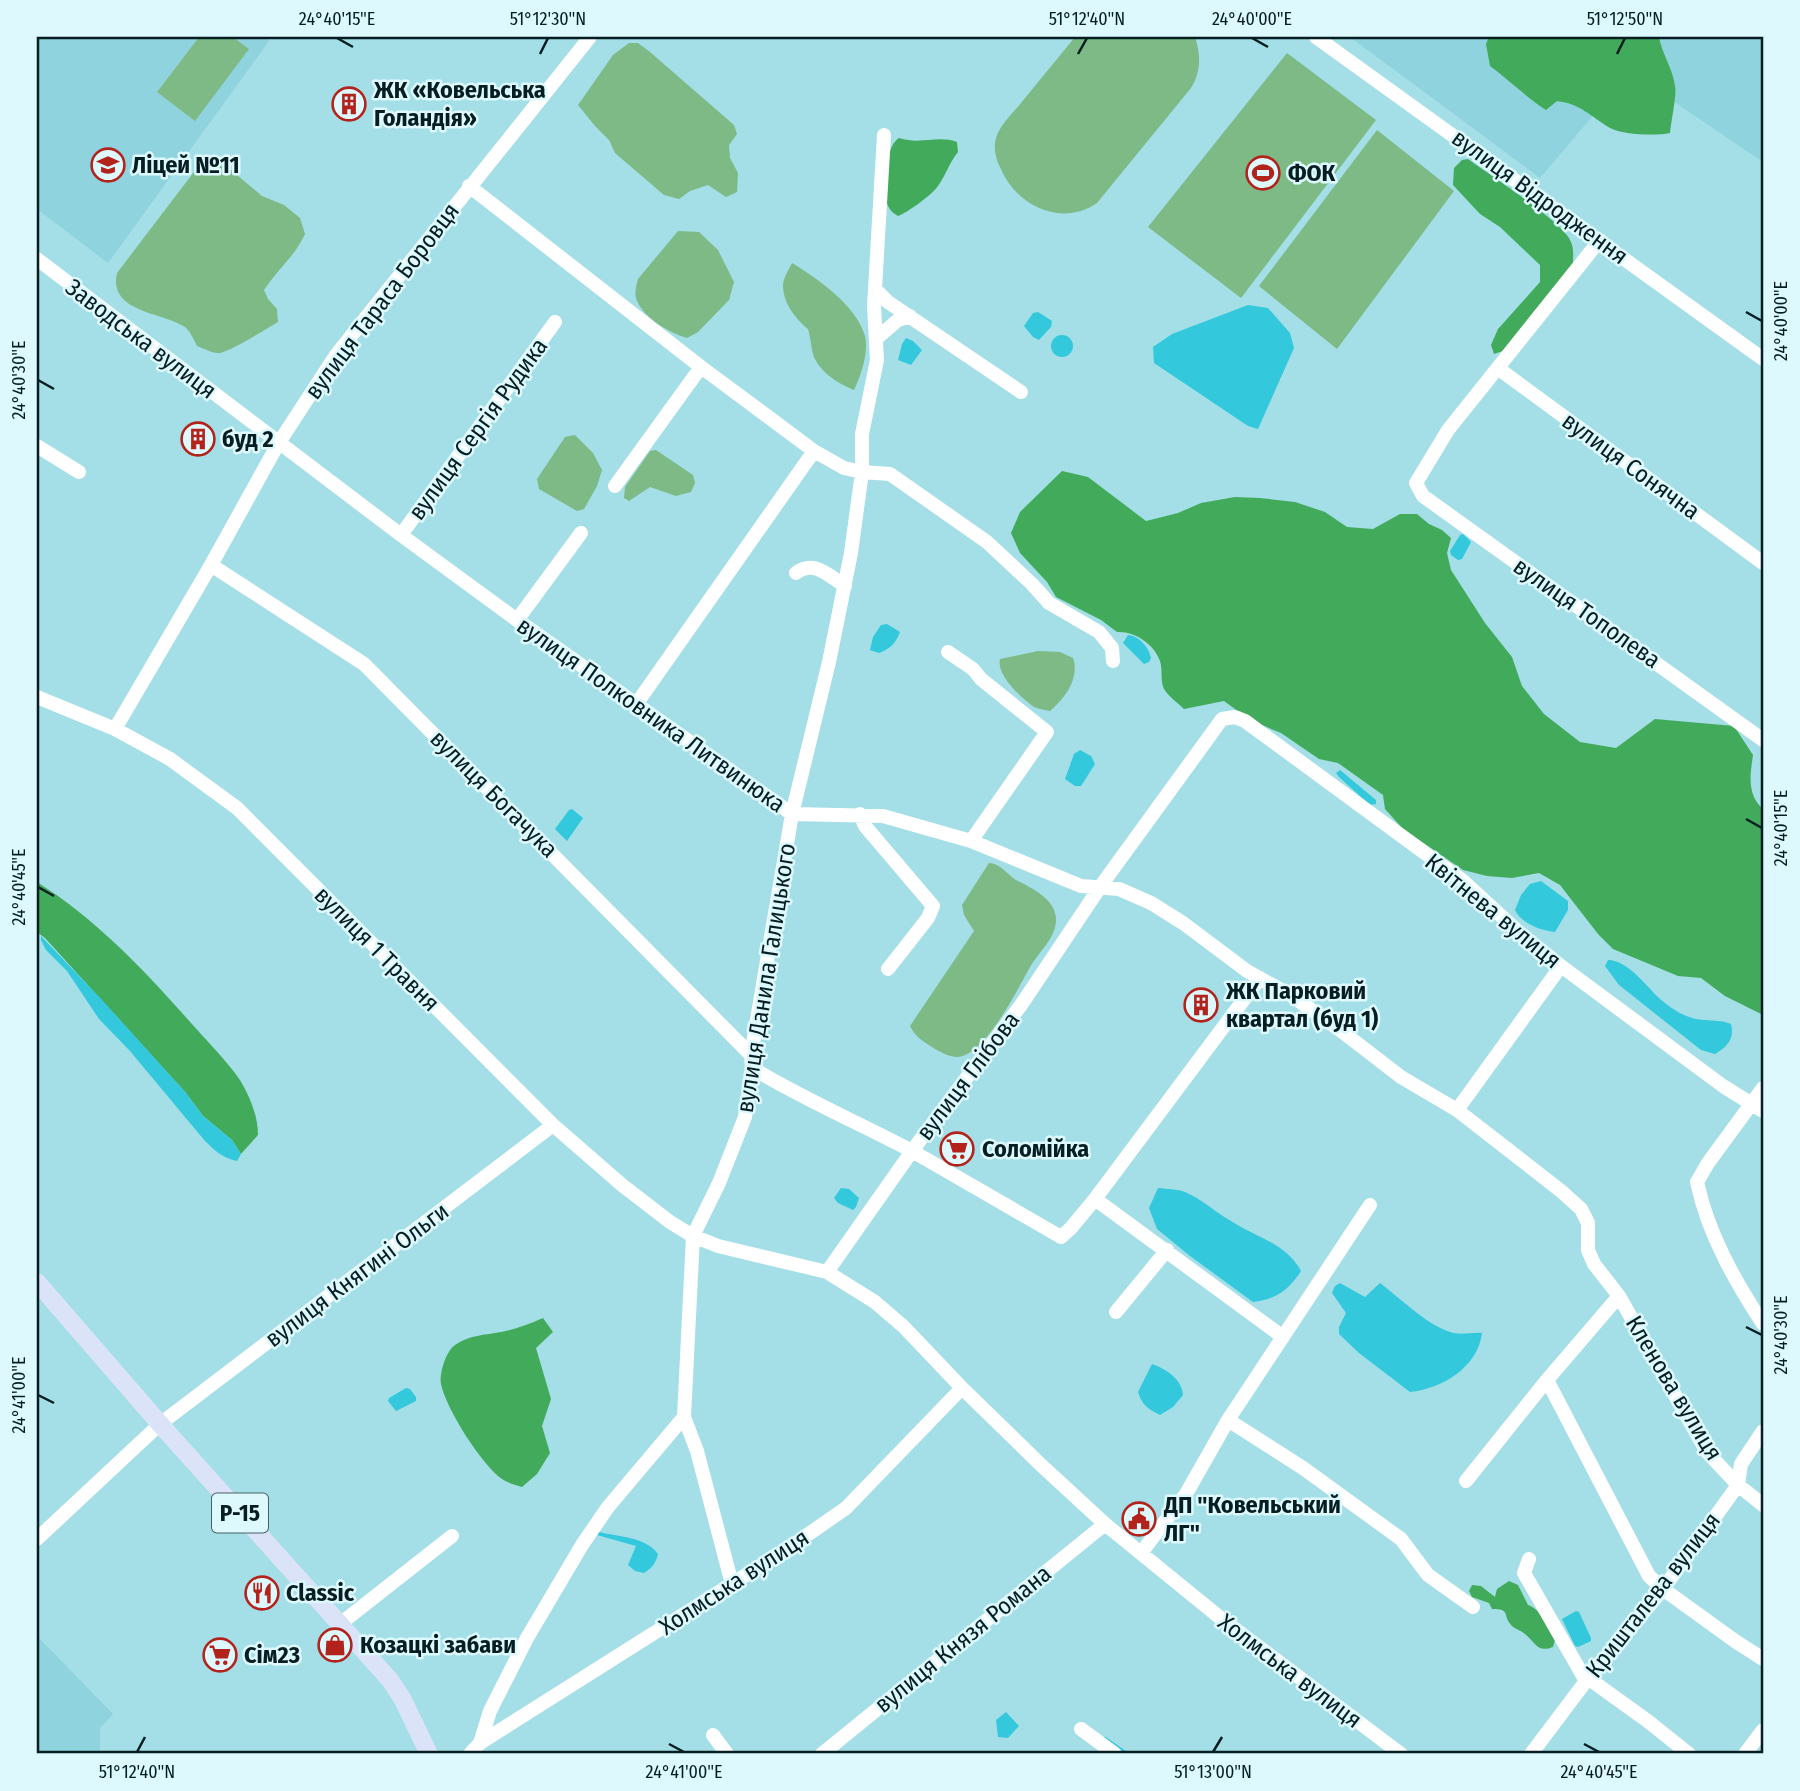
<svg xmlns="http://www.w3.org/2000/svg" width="1800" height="1791" font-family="'Fira Sans Condensed',sans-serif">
	<rect width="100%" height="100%" fill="#a4dee7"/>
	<!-- built -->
	<path fill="#8fd3de" d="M37 37H199L157 92 249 49 233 37H263L269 41 108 263 37 209Z
		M1350 37H1763V162L1630 72 1540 178Z
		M37 1636 113 1714 100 1728V1754H37Z"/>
	<!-- green -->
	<path fill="#7dba86" d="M199 37H233L249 49 195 121 157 92Z
		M1075 37H1195C1201 55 1201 72 1191 88L1097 203C1062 227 1017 207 1001 169 996 160 993 148 996 138 1000 125 1012 114 1021 103 1039 81 1057 59 1075 37Z
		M629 43H638L650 52 734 125 737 134 729 145 730 158 738 173 737 192 726 197 708 185 690 191 679 199 664 195 615 153 609 140 595 126 578 105 613 55Z
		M1287 53 1376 120 1241 298 1148 227Z
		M1377 130 1454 191 1337 349 1259 286Z
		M211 162 231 170 262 196 284 205 300 218 305 234C295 256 277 270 264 290L268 299 277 309 278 322C268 328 226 354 218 353 211 353 203 348 197 346 194 340 190 331 185 327 164 312 108 313 117 273L200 164Z
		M678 231 699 232 718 250 734 282 729 300 698 332 687 338C670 333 645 319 637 301 634 294 636 286 638 279Z
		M792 263C818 279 856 305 865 336 869 352 861 376 854 390 839 384 821 373 814 357 811 349 811 338 808 329 795 318 783 303 783 285 783 279 789 269 792 263Z
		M575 435 593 453 602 470 597 486 584 509 577 511 539 489 537 479 565 437Z
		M656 450 693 475 695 483 691 492 676 496 650 487 629 501 624 498 625 487 650 451Z
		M1038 651 1060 652 1073 658C1080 678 1065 698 1050 711 1045 710 1039 709 1034 707 1021 698 996 675 1000 659Z
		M989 863C1003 864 1008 877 1020 882 1034 889 1055 900 1056 918 1057 938 1038 952 1029 969 1017 990 984 1057 957 1057 950 1057 942 1053 937 1050 924 1042 916 1038 910 1026L974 931 964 915 962 905Z"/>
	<!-- forest -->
	<path fill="#42ab5b" d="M1489 37H1659C1662 54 1673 69 1675 86 1677 95 1671 121 1670 133 1656 136 1623 135 1610 128 1590 116 1581 104 1557 101L1546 110C1526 97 1509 80 1490 66L1486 44Z
		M899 138C921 145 937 135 957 142L958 152C949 163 946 175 938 186 933 194 907 213 898 216 893 213 889 210 887 203 883 188 885 146 899 138Z
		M1468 159C1488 174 1564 222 1571 242 1574 249 1573 256 1573 264L1506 350 1494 354 1491 345 1498 329 1540 282V265L1500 227 1480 214 1453 185 1454 168 1462 160Z
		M1062 471 1088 477 1146 521 1178 513 1201 503 1235 497 1260 498 1295 502 1325 512 1347 527 1373 529 1400 514H1417L1429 524 1442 530 1451 538 1447 553 1451 570 1485 623 1512 657 1522 686 1544 714 1580 742 1616 748 1655 719 1734 726 1753 755C1750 775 1747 795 1763 809V1015L1725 996 1701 978 1678 976 1613 949 1598 934 1560 885 1539 873 1512 878 1487 876 1463 870 1403 829 1385 809 1383 795 1338 763 1319 759 1281 733 1250 720 1224 701 1184 709C1178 703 1168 696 1164 689 1160 681 1163 670 1160 661 1154 644 1135 631 1117 632L1101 620 1056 597 1047 582 1020 553 1011 533 1020 512Z
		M37 882C96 919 145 971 191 1023 207 1041 226 1060 240 1080 250 1097 258 1116 258 1135L241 1154 232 1140 203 1116 186 1093 45 938 37 932Z
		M543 1318 553 1332 536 1348 551 1399 542 1426 550 1453 537 1474 522 1487C516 1485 508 1483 502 1479 482 1465 446 1409 441 1384 439 1374 446 1351 455 1345 469 1335 485 1335 501 1332 516 1329 529 1324 543 1318Z
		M1509 1581 1518 1585 1528 1605C1542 1610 1548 1627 1555 1640L1553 1647C1537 1653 1536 1643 1525 1634 1521 1630 1514 1629 1511 1625 1502 1614 1511 1609 1492 1609L1489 1603 1472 1597 1469 1591 1472 1585 1481 1586 1495 1597 1497 1589Z"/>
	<!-- water -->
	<path fill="#33c8dc" d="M1248 305 1268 308 1290 333 1294 348 1258 429 1248 426 1154 363 1153 347 1172 334Z
		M1038 312 1052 321 1051 327 1039 340 1033 337 1024 326 1033 313Z
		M1051 346a11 11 0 1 1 22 0a11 11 0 1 1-22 0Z
		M906 338 913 341 922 350 911 365 898 360 902 344Z
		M1463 534 1471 542 1462 559 1458 560 1451 555 1450 551 1460 535Z
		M887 624 900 632C896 643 890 649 879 653L870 650 873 637 881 625Z
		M1128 635C1139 636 1149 647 1151 658L1149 662 1144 664 1123 643Z
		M1080 750 1091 756 1095 764 1081 786H1075L1065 779 1074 754Z
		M1340 770 1376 800V804L1370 805 1339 777 1336 773Z
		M572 809 583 818 567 841 555 829 569 810Z
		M1541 881 1568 901V910L1555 932C1541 931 1521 923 1515 910L1521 895 1530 884Z
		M41 936 104 1002 186 1093 203 1116 232 1140 241 1154 237 1161C223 1158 215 1151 205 1141L130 1051 99 1019 67 971 46 950 41 940Z
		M1608 960C1628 960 1647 987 1660 999 1673 1010 1687 1019 1704 1020 1715 1021 1721 1020 1731 1024 1735 1039 1727 1047 1715 1054L1701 1050 1619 985 1605 966Z
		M841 1188 849 1189 859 1198 856 1207 853 1210 838 1203 834 1198Z
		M1158 1188C1167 1189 1177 1189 1185 1192 1202 1199 1215 1212 1231 1221 1255 1237 1286 1243 1301 1271 1289 1290 1275 1300 1253 1302L1190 1256 1157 1229 1149 1208Z
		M1340 1283 1365 1297 1380 1283C1400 1298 1430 1328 1454 1333 1463 1335 1473 1332 1482 1333 1478 1367 1442 1389 1410 1392L1359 1353 1339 1334V1327L1346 1313 1332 1293 1335 1286Z
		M1152 1364C1166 1369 1182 1379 1183 1395L1173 1407 1160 1415C1148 1409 1142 1405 1138 1392Z
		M406 1388 410 1389 416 1397V1401L396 1411 388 1401 389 1398Z
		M599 1532C618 1537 645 1536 658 1554 656 1563 652 1568 644 1573L635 1571 628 1565 636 1546 597 1535Z
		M1576 1611 1579 1612 1591 1638V1641L1578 1647 1575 1646 1562 1619Z
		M1006 1712 1019 1726 1008 1738 998 1737 996 1720Z"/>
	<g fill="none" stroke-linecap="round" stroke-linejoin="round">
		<!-- stream -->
		<path stroke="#33c8dc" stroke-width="2.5" d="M1105 1738 1128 1754"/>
		<!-- minor -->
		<path stroke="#fff" stroke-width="14" d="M1316 37 1763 359
			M469 186 701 367 814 451 844 468 862 472 890 474 987 542 1032 584 1049 603 1099 632 1112 648 1113 661
			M1600 240 1448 430 1416 483 1423 496 1763 740
			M37 259 401 535 517 620 792 814 883 816 971 841 1081 886 1119 889 1151 903 1183 923 1247 971 1292 996 1340 1030 1401 1077 1457 1110 1561 1191 1581 1209 1588 1223V1250L1594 1264 1619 1296 1707 1452 1738 1485 1763 1505
			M876 290 888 302 1021 392
			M877 338 898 320 910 316
			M1499 369 1763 563
			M37 446 79 472
			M615 486 701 367
			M401 535 555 322
			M211 565 364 664 751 1055
			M796 573C814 559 829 576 845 586
			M517 620 581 533
			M948 652 973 669 981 679 1047 732 971 841
			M37 697 115 729 170 759 237 808 553 1125 622 1185 670 1222 693 1236 718 1246 827 1272 875 1302 904 1327 962 1388 1041 1465 1105 1524 1218 1616 1401 1754
			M637 703 814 451
			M115 729 211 565 278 444 336 355 590 37
			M860 814 865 826 933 906 928 918 888 969
			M1260 978 1095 1199 1283 1337
			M752 1068C803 1099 859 1123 912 1151L1021 1005 1100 887 1222 719 1235 717 1245 721 1463 881 1522 935 1561 966 1723 1086 1763 1111
			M1763 1088 1708 1163 1697 1182C1708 1234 1735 1281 1763 1324
			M1457 1110 1561 966
			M827 1272 912 1151 1061 1237 1071 1228 1095 1199
			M1116 1312 1167 1250
			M1547 1380 1649 1576 1663 1589 1735 1641 1763 1659
			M684 1417 697 1451 732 1584
			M1228 1420 1303 1468 1401 1539 1428 1575 1473 1607
			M1466 1481 1547 1380 1619 1296
			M37 1539 160 1424 553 1125
			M1141 1553 1186 1494 1228 1420 1370 1205
			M1529 1559 1524 1573 1586 1681
			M340 1624 452 1536
			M1588 1678 1649 1722 1689 1754
			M1081 1729 1115 1754
			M713 1735 727 1754
			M480 1743 790 1547 846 1508 962 1388
			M470 1754 480 1743 490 1711 527 1638 582 1545 608 1507 684 1417 693 1236 719 1183 745 1117 752 1068 751 1055 792 814 829 662 851 553 862 472V434L877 360 874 306 884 135
			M822 1754 1105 1524
			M1531 1754 1586 1681 1663 1589 1738 1485 1741 1464 1763 1431
			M1745 1754 1763 1730"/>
		<!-- major -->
		<path stroke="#dae3f7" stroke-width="18" d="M37 1282 160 1424 390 1680 402 1698 429 1754"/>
	</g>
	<!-- ticks -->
	<path fill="none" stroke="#061e21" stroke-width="2.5" d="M337 38 353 47M1252 38 1268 47M540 54 548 38M1078 54 1087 38M1617 54 1625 38M1746 312 1762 321M38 380 54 389M1746 819 1762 828M38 887 54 896M1746 1327 1762 1335M38 1395 54 1403M669 1744 684 1752M1584 1744 1599 1752M137 1752 145 1737M1213 1752 1222 1737"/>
	<!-- icons -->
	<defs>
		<symbol id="building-ring" viewBox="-11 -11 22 22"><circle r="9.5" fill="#ddf9fe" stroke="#b2231c" stroke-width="1.5"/><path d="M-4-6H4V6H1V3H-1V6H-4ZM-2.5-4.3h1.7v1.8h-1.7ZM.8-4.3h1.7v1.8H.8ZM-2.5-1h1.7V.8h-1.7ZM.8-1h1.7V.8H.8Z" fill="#b2231c"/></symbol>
		<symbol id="school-ring" viewBox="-11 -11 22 22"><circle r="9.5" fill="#ddf9fe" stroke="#b2231c" stroke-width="1.5"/><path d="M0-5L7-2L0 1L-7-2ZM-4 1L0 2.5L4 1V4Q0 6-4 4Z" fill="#b2231c"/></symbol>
		<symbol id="stadium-ring" viewBox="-11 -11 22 22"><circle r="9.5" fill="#ddf9fe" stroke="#b2231c" stroke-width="1.5"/><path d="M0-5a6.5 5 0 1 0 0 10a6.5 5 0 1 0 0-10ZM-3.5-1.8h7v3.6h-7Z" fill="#b2231c"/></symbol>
		<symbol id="supermarket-ring" viewBox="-11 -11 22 22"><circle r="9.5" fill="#ddf9fe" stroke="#b2231c" stroke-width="1.5"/><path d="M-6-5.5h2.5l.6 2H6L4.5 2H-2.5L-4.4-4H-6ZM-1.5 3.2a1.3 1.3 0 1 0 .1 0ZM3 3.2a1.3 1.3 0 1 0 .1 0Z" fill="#b2231c"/></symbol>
		<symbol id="civic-ring" viewBox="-11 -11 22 22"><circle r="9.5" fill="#ddf9fe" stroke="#b2231c" stroke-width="1.5"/><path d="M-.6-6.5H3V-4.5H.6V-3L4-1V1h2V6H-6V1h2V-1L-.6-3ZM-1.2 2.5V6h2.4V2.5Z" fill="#b2231c"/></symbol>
		<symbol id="restaurant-ring" viewBox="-11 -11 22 22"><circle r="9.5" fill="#ddf9fe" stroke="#b2231c" stroke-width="1.5"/><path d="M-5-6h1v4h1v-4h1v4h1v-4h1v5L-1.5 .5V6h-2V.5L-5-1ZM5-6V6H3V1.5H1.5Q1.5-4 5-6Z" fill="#b2231c"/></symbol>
		<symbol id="shop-ring" viewBox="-11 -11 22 22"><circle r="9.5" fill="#ddf9fe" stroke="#b2231c" stroke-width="1.5"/><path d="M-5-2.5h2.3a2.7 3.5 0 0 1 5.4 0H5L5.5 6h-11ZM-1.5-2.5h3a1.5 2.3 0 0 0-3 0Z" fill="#b2231c"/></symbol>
	</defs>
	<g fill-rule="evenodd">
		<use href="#building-ring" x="330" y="85" width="38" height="38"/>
		<use href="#school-ring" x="89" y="146" width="38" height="38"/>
		<use href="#stadium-ring" x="1244" y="154" width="38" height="38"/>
		<use href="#building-ring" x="179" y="420" width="38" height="38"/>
		<use href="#building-ring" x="1182" y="986" width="38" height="38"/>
		<use href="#supermarket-ring" x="938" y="1130" width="38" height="38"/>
		<use href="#civic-ring" x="1120" y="1500" width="38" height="38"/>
		<use href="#restaurant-ring" x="243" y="1574" width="38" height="38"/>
		<use href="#shop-ring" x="316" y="1626" width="38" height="38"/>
		<use href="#supermarket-ring" x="201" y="1636" width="38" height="38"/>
	</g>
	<g text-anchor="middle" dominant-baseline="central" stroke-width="5" stroke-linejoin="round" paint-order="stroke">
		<!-- shield labels -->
		<rect fill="#ddf9fe" stroke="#466063" stroke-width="2" x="212" y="1493.5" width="56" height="39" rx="5"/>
		<g font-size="23" font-weight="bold" fill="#061e21">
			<text x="240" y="1513">Р-15</text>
		</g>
		<!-- poi labels -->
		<g font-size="24" font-weight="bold" fill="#061e21" stroke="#ddf9fe" text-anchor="start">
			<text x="374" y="90">ЖК «Ковельська<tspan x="374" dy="28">Голандія»</tspan></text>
			<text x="132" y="165">Ліцей №11</text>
			<text x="1288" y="173">ФОК</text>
			<text x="222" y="439">буд 2</text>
			<text x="1226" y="991">ЖК Парковий<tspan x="1226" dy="28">квартал (буд 1)</tspan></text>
			<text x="982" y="1149">Соломійка</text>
			<text x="1164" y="1505">ДП "Ковельський<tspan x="1164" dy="28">ЛГ"</tspan></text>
			<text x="286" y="1593">Classic</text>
			<text x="360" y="1645">Козацкі забави</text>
			<text x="244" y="1655">Сім23</text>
		</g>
		<!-- street labels -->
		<g font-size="24" fill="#061e21" stroke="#ddf9fe">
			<text transform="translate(1540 197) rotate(36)">вулиця Відродження</text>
			<text transform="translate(382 301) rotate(-53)">вулиця Тараса Боровця</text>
			<text transform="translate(141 339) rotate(37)">Заводська вулиця</text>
			<text transform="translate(478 429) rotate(-54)">вулиця Сергія Рудика</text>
			<text transform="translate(1631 466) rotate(36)">вулиця Сонячна</text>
			<text transform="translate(1587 613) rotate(35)">вулиця Тополева</text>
			<text transform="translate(651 715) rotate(35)">вулиця Полковника Литвинюка</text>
			<text transform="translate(494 794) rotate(45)">вулиця Богачука</text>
			<text transform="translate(1493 911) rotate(39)">Квітнева вулиця</text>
			<text transform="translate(377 949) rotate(45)">вулиця 1 Травня</text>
			<text transform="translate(766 978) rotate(-81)">вулиця Данила Галицького</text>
			<text transform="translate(968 1076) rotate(-53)">вулиця Глібова</text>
			<text transform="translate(357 1275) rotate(-37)">вулиця Княгині Ольги</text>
			<text transform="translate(1674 1388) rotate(59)">Кленова вулиця</text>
			<text transform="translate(734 1582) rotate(-33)">Холмська вулиця</text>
			<text transform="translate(1653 1595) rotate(-52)">Кришталева вулиця</text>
			<text transform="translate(963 1639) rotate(-39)">вулиця Князя Романа</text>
			<text transform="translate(1290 1671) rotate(37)">Холмська вулиця</text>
		</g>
	</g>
	<!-- border -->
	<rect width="1800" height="1791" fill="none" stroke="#ddf9fe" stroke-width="77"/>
	<rect x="38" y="38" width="1724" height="1714" fill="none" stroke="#061e21" stroke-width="2.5"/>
	<g font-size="18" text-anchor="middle" fill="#061e21">
		<text x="337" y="25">24°40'15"E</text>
		<text x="548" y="25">51°12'30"N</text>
		<text x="1087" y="25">51°12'40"N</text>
		<text x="1252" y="25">24°40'00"E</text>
		<text x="1625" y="25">51°12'50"N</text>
		<text transform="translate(1781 321) rotate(-90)" y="6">24°40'00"E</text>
		<text transform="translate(19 380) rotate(-90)" y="6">24°40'30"E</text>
		<text transform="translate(1781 828) rotate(-90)" y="6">24°40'15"E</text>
		<text transform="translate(19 887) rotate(-90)" y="6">24°40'45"E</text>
		<text transform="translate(1781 1335) rotate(-90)" y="6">24°40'30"E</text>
		<text transform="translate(19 1395) rotate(-90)" y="6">24°41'00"E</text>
		<text x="137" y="1778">51°12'40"N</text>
		<text x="684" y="1778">24°41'00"E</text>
		<text x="1213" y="1778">51°13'00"N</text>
		<text x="1599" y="1778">24°40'45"E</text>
	</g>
</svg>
